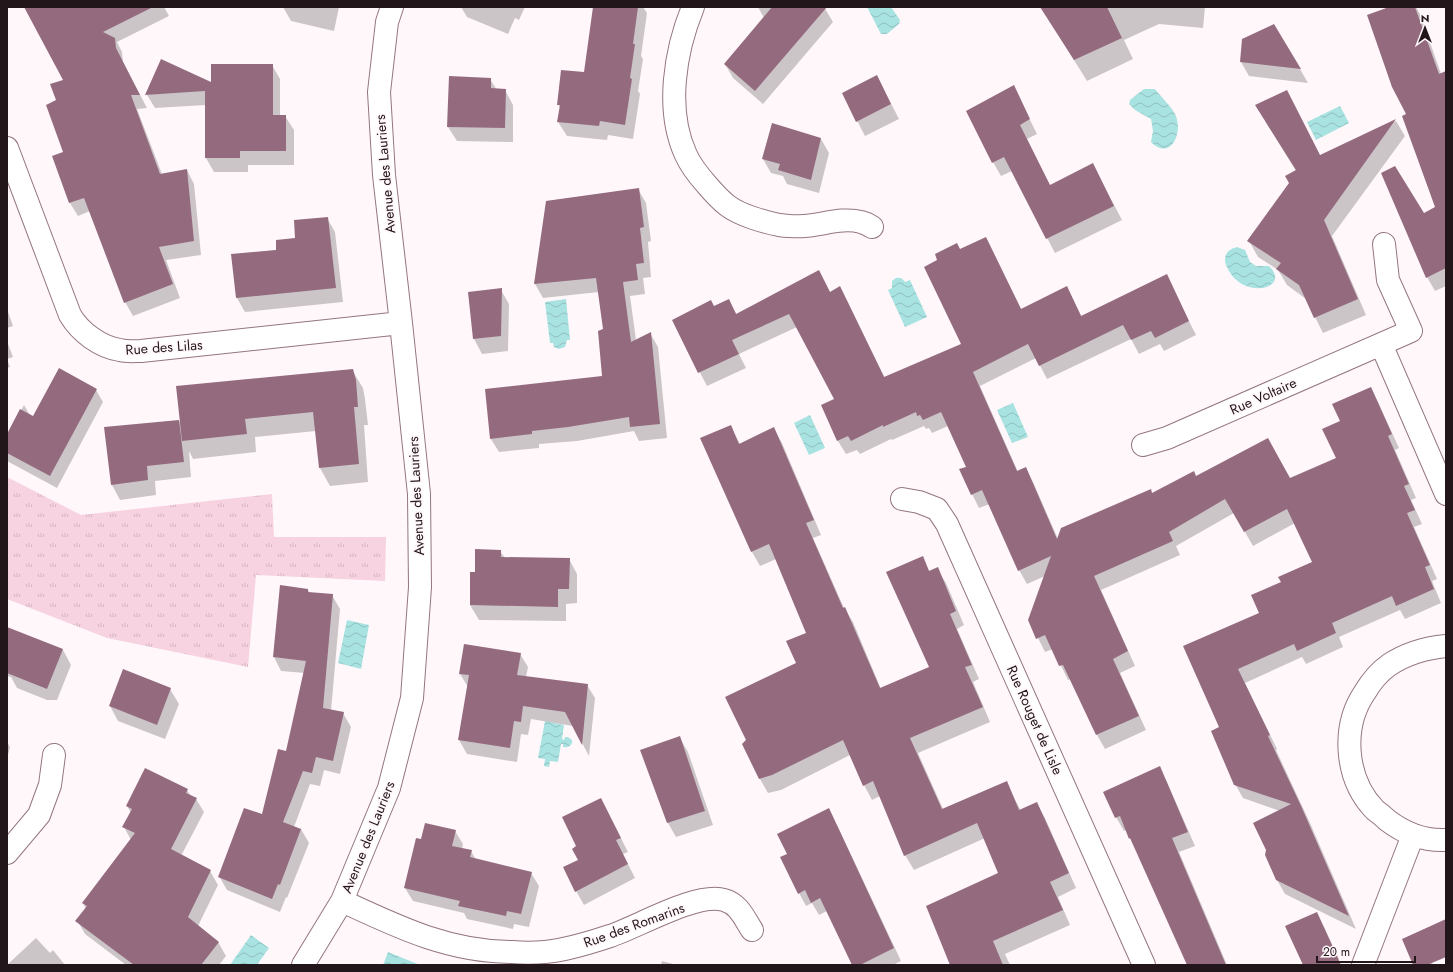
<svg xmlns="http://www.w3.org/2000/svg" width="1453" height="972" font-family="Jost,sans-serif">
	<defs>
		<pattern id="park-tufts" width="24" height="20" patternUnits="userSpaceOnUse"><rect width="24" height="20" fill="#f7d3e2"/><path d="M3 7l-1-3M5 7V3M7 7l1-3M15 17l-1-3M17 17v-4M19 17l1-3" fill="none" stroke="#d3b4c1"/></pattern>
		<pattern id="water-waves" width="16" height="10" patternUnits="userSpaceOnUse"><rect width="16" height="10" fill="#a8e2e1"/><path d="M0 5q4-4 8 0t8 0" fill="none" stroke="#90c1c0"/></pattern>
	</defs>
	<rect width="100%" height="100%" fill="#fff7fa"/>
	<!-- park -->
	<path fill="url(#park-tufts)" d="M7 477 81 515 272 494 274 537H386L385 581 256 575 248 667 107 638 7 599Z"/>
	<!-- water -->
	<path fill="url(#water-waves)" d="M867 7H891L900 20 899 24 887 34H881Z
		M1144 89H1155C1161 97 1171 106 1175 114 1184 132 1171 162 1151 142L1153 131 1151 119 1135 110 1129 104 1130 100Z
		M1340 106 1349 123 1316 140 1307 122Z
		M1237 247 1245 250 1250 262 1256 266H1269C1292 288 1245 300 1229 271 1227 267 1225 264 1225 260 1225 252 1230 249 1237 247Z
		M896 278C901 277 902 278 905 282L910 280 927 317 905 327 888 290 892 288V281Z
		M566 299 570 340H567L565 347 559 349 554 347 553 343H550L545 302Z
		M1013 403 1028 437 1012 443 997 410Z
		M810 415 825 448 809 455 794 423Z
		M347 620 369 625 361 669 338 663Z
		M545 721 564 725 562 739 564 740 565 737H568L572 740V743C570 747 567 748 563 747V744H561L558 762 550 761 549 767 544 766 545 759 538 758Z
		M251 935 269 948 257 965H230Z
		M388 952 420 965H383Z"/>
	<!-- shadow -->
	<path fill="#0003" d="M25 7H164L169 16 117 42 122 52 123 62 147 108 137 109 162 174 187 170 194 184 201 255 166 260 180 298 133 316 125 302 90 211 78 216 70 203 53 157 65 152 58 101 64 80Z
		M283 7H339L334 31 291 21Z
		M461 7H525L519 20 515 18 508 34 467 17Z
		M594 7H643L647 13 641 56 643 59 638 91 640 94 633 139 608 135 607 140 567 136 558 122 560 108 558 104 585 73Z
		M758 7H824L833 22 763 104 733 78 725 64 764 18Z
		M1041 7H1205L1203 28 1159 24 1124 40 1133 59 1087 81Z
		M1391 7H1416L1420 14 1446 88V104Z
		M1274 26 1300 69 1308 83 1249 76 1241 62Z
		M272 65 280 79V116H285L294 130V165H248V172H214L206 158V105L155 108 147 95 212 83Z
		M877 76 899 119 865 136 847 101Z
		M490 79 497 90H505L513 105V142L457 141 448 127Z
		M1013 86 1037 134 1027 139 1050 186 1093 165 1122 220 1055 253 1012 171 1001 176 993 162Z
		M1287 92 1320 156 1396 121 1405 136 1332 236 1366 315 1323 333 1306 299 1287 285 1278 270 1258 257 1249 241 1290 183 1296 171 1265 121Z
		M1446 131V286L1435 291 1427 277 1423 214 1436 208Z
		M821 139 829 153 819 193 787 184 783 176 771 173 763 159Z
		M638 189 646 203 651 241 648 242 651 277 643 278 645 294 630 296 636 340 650 333 658 347 667 438 639 441 634 431 577 441 539 444V448L499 452 491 439 603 377 604 330 599 292 543 298 535 284 547 201Z
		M327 218 335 232 343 302 245 312 237 298 232 255 278 250Z
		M986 238 1021 309 1067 288 1082 317 1166 275 1196 335 1164 351 1160 344 1139 354 1131 339 1047 379 1036 358 980 386 1018 472 1025 468 1033 482 1058 539 1152 494 1196 477 1290 479 1337 458 1342 421 1371 388 1378 402 1399 448 1395 450 1416 498 1411 500 1422 524 1414 527 1437 579 1432 581 1441 603 1405 619 1400 610 1339 637 1343 647 1306 664 1302 657 1245 683 1277 749 1276 750 1310 823 1356 929 1285 894 1277 880 1280 811 1243 798 1235 784 1220 728 1184 647 1261 614 1282 582 1314 562 1295 523 1253 546 1234 513 1176 546 1180 555 1101 590 1135 666 1120 673 1146 730 1105 749 1097 735 1071 679 1068 680 1053 649 1045 652 1029 620 1045 576 1027 584 1019 570 990 504 979 508 972 494 967 467 948 426 932 433 929 428 926 429 924 426 892 440 891 439 860 454 857 450 846 454 838 441 822 405 835 400 797 327 739 354 746 368 707 386 673 321 714 308 729 301 737 315 830 293 847 301 885 378 962 345 960 250Z
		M501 290 509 304 508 351 482 354 474 339 469 293Z
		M7 309 13 326 7 328Z
		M7 341 13 357 7 359 10 367 7 368Z
		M352 370 363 388 365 399 368 425H364L368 482 330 486 320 468 316 431 255 437 256 452 193 459 189 451 191 477 155 481 156 495 120 500 112 485 105 428 179 421 181 425Z
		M96 390 103 402 57 488 7 461V436L24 405 32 419Z
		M730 426 740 444 774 429 782 443 821 535 813 538 844 608 853 622 881 689 930 668 922 558 930 572 937 569 946 583 964 625 957 629 979 679 973 682 990 722 918 753 943 809 1006 782 1021 811 1036 803 1045 818 1076 888 1058 897 1070 925 1005 954 1010 965H951L999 874 985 838 914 870 905 855 880 796 872 800 864 785 850 755 781 790 768 793 760 779 743 744 797 664 807 633 776 559 760 566 752 552 701 439Z
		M500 551 505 558 569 559 577 574V603L566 604V621L479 620 470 605V573H476Z
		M308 590 310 593 332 595 340 609 331 711 343 713 351 727 340 774 324 770 320 786 310 784 294 827 301 829 309 843 287 898 286 897 280 912 227 890 219 876 263 815 287 752 305 673 281 671 274 657Z
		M7 628 63 650 71 665 57 700H47L17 688 11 677 7 676Z
		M520 654 528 667 526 677 587 685 595 698 589 756 573 726 531 719 528 735 521 734 517 762 467 754 459 740 468 687 460 674Z
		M170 689 179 704 165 739 118 721 110 706Z
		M680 738 688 752 713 825 676 837 668 823 642 751Z
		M7 742 10 747 7 759Z
		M1159 768 1167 782 1195 846 1179 852 1227 965H1188L1138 852 1126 830 1124 831 1116 817Z
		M187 790 191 796 196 799 204 812 181 856 210 871 218 885 198 926 218 942 226 956 219 965H126L85 934 77 920 86 909 83 903 131 840 124 827 131 813 127 806Z
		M601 799 628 852 623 854 635 878 584 905 576 891 579 860 578 847Z
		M830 814 838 827 901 961 893 965H853L827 911 819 915 812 903 806 906 799 893 788 854Z
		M455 831 463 844 462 849 471 851 476 860 531 873 539 886 529 927 514 924 513 929 467 919 464 913 413 901 405 888Z
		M1316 913 1324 927 1339 959 1326 965H1305Z
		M36 938 50 953 53 950 65 965H7Z
		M1429 957 1433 965H1410Z
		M662 961 677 965H661Z"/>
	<!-- building -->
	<path fill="#946b7e" d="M24 7H153L103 32 115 38 116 48 140 95H131L160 174 187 169 194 241 159 247 173 284 124 303 84 198 69 203 52 156 63 152 46 105 56 100 50 84 63 80Z
		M593 7H638L633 44H635L630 78 632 79 625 125 600 121 599 126 557 122 560 105H557L561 70 584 72Z
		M772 7H827L755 91 724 64Z
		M1040 7H1107L1122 38 1074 60Z
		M1389 7H1415L1439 74 1446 71V268L1426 278 1381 173 1395 166 1424 213 1435 207 1402 116 1406 114 1392 87 1367 15Z
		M1274 24 1301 69 1240 62 1242 39Z
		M161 59 211 82V64H273V115H286V151H240V158H205V91L145 95Z
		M877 75 891 104 856 122 842 93Z
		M449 76 491 78V88L506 89 505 128 447 127Z
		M1014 85 1030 119 1020 125 1050 185 1093 163 1114 206 1046 239 1004 157 992 163 966 111Z
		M1287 90 1320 155 1396 119 1324 220 1358 299 1314 318 1299 285 1276 269 1281 263 1247 241 1289 183 1285 176 1296 170 1255 105Z
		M772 123 821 138 811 180 778 170 780 164 762 159Z
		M639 188 644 227 640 228 644 263 636 264 638 280 623 282 631 342 651 332 660 424 630 427 629 417 568 427 532 431V434L490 439 485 389 602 376 598 331 603 329 596 278 534 284 546 201Z
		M328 217 336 288 236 298 231 254 276 250V240L295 238 294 220Z
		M986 237 1021 309 1067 286 1081 316 1167 274 1189 321 1155 338 1151 331 1131 340 1123 325 1039 366 1028 344 973 372 1017 471 1026 467 1057 539 1061 528 1151 489 1152 493 1194 471 1196 476 1268 438 1290 478 1336 458 1322 429 1340 421 1332 404 1371 387 1392 434 1388 436 1409 484 1404 486 1415 510 1407 513 1430 565 1425 567 1434 589 1396 606 1392 596 1332 623 1336 633 1297 651 1294 644 1238 669 1270 735 1268 736 1302 808 1349 916 1276 880 1265 855 1266 850 1253 823 1291 804 1234 785 1211 731 1219 727 1183 646 1259 613 1251 595 1281 582 1278 577 1312 562 1287 509 1244 532 1225 499 1169 532 1173 541 1094 576 1128 651 1113 659 1139 716 1096 735 1063 665 1059 666 1045 635 1036 639 1028 620 1051 556 1018 571 982 490 971 495 959 469 966 467 941 412 923 420 920 415 917 416 916 412 883 427V425L851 441 848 436 837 441 821 405 834 399 789 314 732 340 739 354 698 373 672 320 711 300 714 306 729 299 736 314 819 270 830 292 840 286 884 377 961 344 924 267 937 260 935 254 957 243 960 249Z
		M502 288 501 336 473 339 468 292Z
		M59 368 97 389 50 476 7 453V434L20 409 33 416Z
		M353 369 356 380 358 407H354L359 464 319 468 313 412 245 419 247 434 182 441 176 386Z
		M179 420 184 462 147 466 148 480 111 485 104 427Z
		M731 425 739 444 774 427 814 520 806 523 843 608 845 607 880 688 929 667 886 572 923 556 929 571 938 567 956 611 950 614 972 665 965 667 983 707 910 738 942 809 1007 781 1019 810 1037 802 1069 873 1050 882 1063 910 993 941 1003 965H950L926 906 998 873 977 823 904 856 873 781 863 786 843 740 772 775 759 779 742 744 746 740 725 697 796 663 786 641 806 633 769 544 751 552 700 438Z
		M475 549 501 550V557L570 558 569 589H558V607L470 605V572H475Z
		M280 585 308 589V592L333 594 323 708 344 712 333 761 316 757 312 773 303 771 283 822 301 829 280 885 278 884 272 899 218 877 244 808 262 814 278 749 286 751 306 661 273 657Z
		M7 627 63 649 47 689 7 673Z
		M464 644 521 653 517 675 588 684 582 745 565 712 523 706 521 722 514 721 510 748 458 740 469 675 459 674Z
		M123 669 171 688 157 725 109 706Z
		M680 736 705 811 667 823 640 750Z
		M1160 766 1188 832 1172 838 1226 965H1187L1130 838 1129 839 1120 816 1115 818 1103 792Z
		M145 768 188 789 186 793 197 798 171 849 211 870 188 917 219 942 201 965H134L75 921 87 906 82 903 135 833 122 827 132 809 126 806Z
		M601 798 621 838 616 840 628 864 575 892 563 867 578 860 572 849 576 846 562 817Z
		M829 808 894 948 860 965H852L820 898 811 903 805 890 798 894 780 857 787 854 777 834Z
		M425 823 456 830 452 846 472 850 470 857 532 872 521 914 507 911 506 916 458 906 460 901 404 888 416 838 421 839Z
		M1317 912 1341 965H1303L1285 926Z
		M1446 919V957L1427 965H1413L1402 939Z"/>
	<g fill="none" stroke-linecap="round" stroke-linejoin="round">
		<defs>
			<path id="minor" d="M693 7C675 51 665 110 686 155 691 166 699 176 707 185 713 192 720 200 728 206 740 215 764 222 779 225 787 226 796 227 804 226 822 225 843 217 861 222 865 223 869 225 872 227
				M7 148 70 315C80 332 100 347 120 350 127 352 134 351 141 351L401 323
				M1381 344 1446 494
				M1143 445 1167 438 1411 331 1388 280 1384 244
				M902 499 919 502 937 509 947 524 1144 965
				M1446 646C1425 648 1407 653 1389 665 1379 672 1371 682 1365 692 1341 727 1345 779 1375 810 1379 813 1383 816 1387 820 1404 833 1425 841 1446 840
				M7 853 39 815 50 785 54 755
				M342 901C398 927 449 952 512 952 523 953 534 953 545 952 567 950 589 943 610 936 638 927 696 892 724 900 739 904 744 918 752 930
				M303 965 342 901 389 788 412 698 420 587 419 494 401 323 384 175 379 92 387 22 392 7
				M1363 965 1413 835"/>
		</defs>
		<!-- minor casing -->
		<use href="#minor" stroke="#947582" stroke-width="24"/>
		<!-- minor -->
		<use href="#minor" stroke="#fff" stroke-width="22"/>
	</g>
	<g text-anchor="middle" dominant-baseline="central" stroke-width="3.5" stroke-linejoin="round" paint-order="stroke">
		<!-- street labels -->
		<g font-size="14" fill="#22161b" stroke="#fff7fa">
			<text transform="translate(385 174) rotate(-95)">Avenue des Lauriers</text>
			<text transform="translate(164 347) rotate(-4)">Rue des Lilas</text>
			<text transform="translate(1263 396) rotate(-24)">Rue Voltaire</text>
			<text transform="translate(416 496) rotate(-93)">Avenue des Lauriers</text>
			<text transform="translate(1035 720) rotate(66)">Rue Rouget de Lisle</text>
			<text transform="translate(368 837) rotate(-68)">Avenue des Lauriers</text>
			<text transform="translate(634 925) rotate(-20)">Rue des Romarins</text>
		</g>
	</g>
	<!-- border -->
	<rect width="1453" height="972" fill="none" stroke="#22161b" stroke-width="16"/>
	<!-- north arrow -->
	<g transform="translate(1425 28)" stroke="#fff7fa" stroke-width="3" paint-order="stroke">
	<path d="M0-3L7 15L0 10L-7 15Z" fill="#22161b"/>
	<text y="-6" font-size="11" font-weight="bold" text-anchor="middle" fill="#22161b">N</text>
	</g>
	<!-- scale -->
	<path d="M1317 956v6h98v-6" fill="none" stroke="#22161b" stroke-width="2"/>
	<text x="1323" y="956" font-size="12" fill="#22161b" stroke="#fff7fa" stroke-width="3" paint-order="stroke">20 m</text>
</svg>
